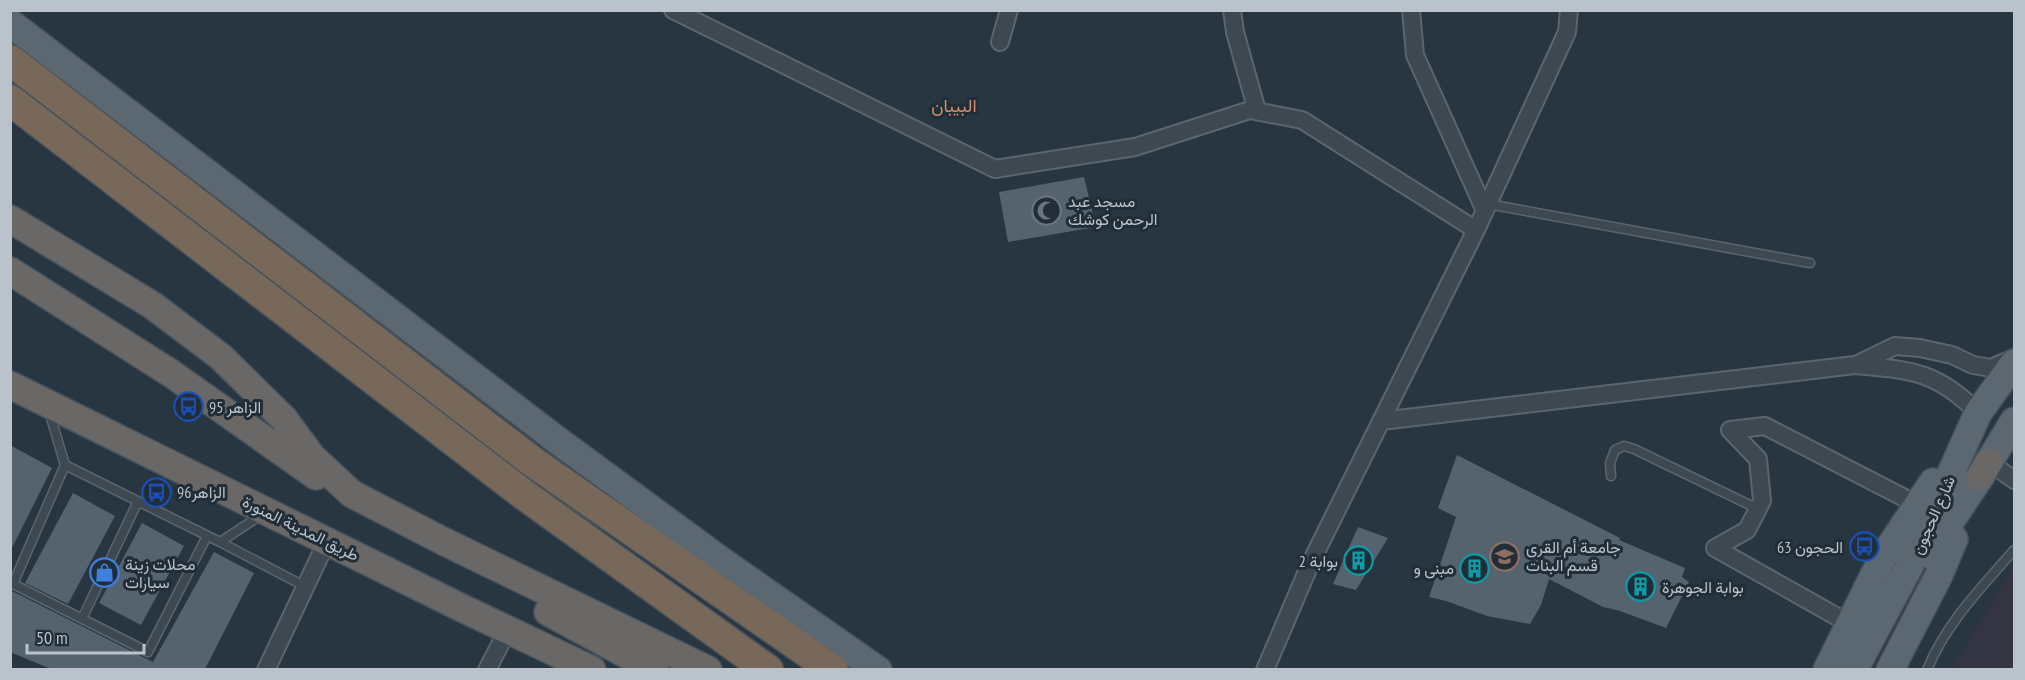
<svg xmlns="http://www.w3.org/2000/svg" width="2025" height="680" font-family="'PT Sans Narrow',Vazirmatn,sans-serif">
	<rect width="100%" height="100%" fill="#283641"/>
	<!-- medical -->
	<path fill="#343443" d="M2014 567V669H1951Z"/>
	<!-- building -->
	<path fill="#54636e" d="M1084 177 1096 227 1008 242 999 192Z
		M10 445 52 468 10 552Z
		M1457 455 1620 538 1619 540 1685 568 1682 577 1689 582 1666 628 1620 611 1603 607 1549 579 1541 605 1530 624 1487 616 1446 601 1429 597 1456 517 1438 508Z
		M73 493 115 516 68 604 25 583Z
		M142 523 184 546 141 625 99 603Z
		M1358 527 1388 538 1356 590 1333 584Z
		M214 552 254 573 205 669H51L10 652V590L153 662Z"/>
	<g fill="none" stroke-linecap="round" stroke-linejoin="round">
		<defs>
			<path id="service" d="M1488 204 1810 263
				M49 411 65 465 220 542 261 515
				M65 465 13 584 148 652 207 536
				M1611 476 1610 463 1615 450 1624 446 1634 449 1758 509
				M220 542 306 587
				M82 619 138 501
				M1927 670C1946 623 1982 587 2014 550"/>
			<path id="minor" d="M673 10 995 169 1135 147 1250 110 1302 120 1476 230
				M1232 10 1235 32 1257 111
				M1411 10 1415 55 1485 211
				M1000 42 1009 10
				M1856 365 1895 346 1920 348 1952 355 1973 365 1991 368 2014 358
				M1381 421 1855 365C1911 370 1937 371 1978 413
				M1730 430 1765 426 1918 505
				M1989 462 2014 480
				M1715 548 1850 624
				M1715 548 1747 530 1762 501 1758 459 1730 430
				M266 670 327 541
				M487 670 508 629
				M1265 670 1311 562 1476 230 1567 32 1569 10"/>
			<path id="primary" d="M10 23 557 440 723 562 878 670
				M1989 462 2014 421
				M1933 556 1950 522 1980 477
				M1827 670 1883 557 1933 482
				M1854 670 1909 567 1978 413 2014 363
				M1890 670 1939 575 1954 539"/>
			<path id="trunk" d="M10 219 152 305 221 357 284 419 312 457 352 494 443 541 708 670
				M10 271 172 374 316 476
				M10 385 464 609 592 670
				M1980 477 1989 462
				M548 612 655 670"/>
			<path id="motorway" d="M10 60 533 462 833 670
				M10 100 523 494 768 670"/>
		</defs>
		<!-- service casing -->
		<use href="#service" stroke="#5b656f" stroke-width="11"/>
		<!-- minor casing -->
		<use href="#minor" stroke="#5b656f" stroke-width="20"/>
		<!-- primary casing -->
		<use href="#primary" stroke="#46515b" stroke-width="30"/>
		<!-- trunk casing -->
		<use href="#trunk" stroke="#47525c" stroke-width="30"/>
		<!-- motorway casing -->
		<use href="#motorway" stroke="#47525c" stroke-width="33"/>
		<!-- path -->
		<path stroke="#4b6060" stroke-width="3" stroke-dasharray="4.5 4.5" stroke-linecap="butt" d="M156 492 160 482"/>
		<!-- service -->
		<use href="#service" stroke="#3d4851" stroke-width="8"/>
		<!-- minor -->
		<use href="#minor" stroke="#3d4851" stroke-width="16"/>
		<!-- primary -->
		<use href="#primary" stroke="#5b6771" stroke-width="27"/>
		<!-- trunk -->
		<use href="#trunk" stroke="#696866" stroke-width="27"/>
		<!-- motorway -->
		<use href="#motorway" stroke="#77685a" stroke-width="30"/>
	</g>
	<!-- icons -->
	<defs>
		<symbol id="mosque-ring" viewBox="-11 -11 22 22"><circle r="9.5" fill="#212d37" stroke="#6b7280" stroke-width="1.5"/><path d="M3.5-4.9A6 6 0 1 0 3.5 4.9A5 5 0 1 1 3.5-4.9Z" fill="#6b7280"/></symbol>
		<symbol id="bus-ring" viewBox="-11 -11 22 22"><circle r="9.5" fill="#212d37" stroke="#1a4fb4" stroke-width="1.5"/><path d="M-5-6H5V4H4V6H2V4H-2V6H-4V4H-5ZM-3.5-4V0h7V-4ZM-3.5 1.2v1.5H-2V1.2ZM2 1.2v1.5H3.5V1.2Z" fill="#1a4fb4"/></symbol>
		<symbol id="university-ring" viewBox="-11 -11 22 22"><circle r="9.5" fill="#212d37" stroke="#8d6e63" stroke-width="1.5"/><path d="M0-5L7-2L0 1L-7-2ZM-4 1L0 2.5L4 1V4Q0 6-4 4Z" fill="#8d6e63"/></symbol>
		<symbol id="building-ring" viewBox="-11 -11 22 22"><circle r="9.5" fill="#212d37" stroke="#0f9aa8" stroke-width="1.5"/><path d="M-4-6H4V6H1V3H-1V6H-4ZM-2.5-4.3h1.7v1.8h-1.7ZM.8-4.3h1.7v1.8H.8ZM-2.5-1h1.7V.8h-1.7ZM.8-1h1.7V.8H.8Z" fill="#0f9aa8"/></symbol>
		<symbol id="shop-ring" viewBox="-11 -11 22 22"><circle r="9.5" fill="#212d37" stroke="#3f7fe0" stroke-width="1.5"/><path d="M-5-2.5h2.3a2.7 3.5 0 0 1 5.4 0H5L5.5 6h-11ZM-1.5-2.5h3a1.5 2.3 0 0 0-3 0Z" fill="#3f7fe0"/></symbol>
	</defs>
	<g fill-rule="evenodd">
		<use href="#mosque-ring" x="1030" y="194" width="33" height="33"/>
		<use href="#bus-ring" x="172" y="390" width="33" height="33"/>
		<use href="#bus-ring" x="140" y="476" width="33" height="33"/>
		<use href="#bus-ring" x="1848" y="530" width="33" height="33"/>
		<use href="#university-ring" x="1488" y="540" width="33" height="33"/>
		<use href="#building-ring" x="1342" y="544" width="33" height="33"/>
		<use href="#building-ring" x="1458" y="552" width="33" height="33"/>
		<use href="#shop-ring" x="88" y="556" width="33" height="33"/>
		<use href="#building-ring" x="1624" y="570" width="33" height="33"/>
	</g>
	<g text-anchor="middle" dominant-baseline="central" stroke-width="6" stroke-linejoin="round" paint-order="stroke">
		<!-- poi labels -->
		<g font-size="16" fill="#bac2cb" stroke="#212d37" text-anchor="start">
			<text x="1068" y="201">مسجد عبد<tspan x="1068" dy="18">الرحمن كوشك</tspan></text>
			<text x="209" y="407">الزاهر 95</text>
			<text x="177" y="492">الزاهر96</text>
			<text x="1526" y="547">جامعة أم القرى<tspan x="1526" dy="18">قسم البنات</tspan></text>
			<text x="1843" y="547" text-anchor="end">الحجون 63</text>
			<text x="1338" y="561" text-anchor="end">بوابة 2</text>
			<text x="125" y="564">محلات زينة<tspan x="125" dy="18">سيارات</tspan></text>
			<text x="1454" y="568" text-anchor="end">مبنى و</text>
			<text x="1662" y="587">بوابة الجوهرة</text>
		</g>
		<!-- street labels -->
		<g font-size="16" fill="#bac2cb" stroke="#212d37">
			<text transform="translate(1933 515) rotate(-66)">شارع الحجون</text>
			<text transform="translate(301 528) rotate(26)">طريق المدينة المنورة</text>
		</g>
		<!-- neighbourhood labels -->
		<g font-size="18" fill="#d18e6f" stroke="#212d37">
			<text x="954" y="105">البيبان</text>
		</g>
	</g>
	<!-- border -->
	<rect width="2025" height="680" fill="none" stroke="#bac2cb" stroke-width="24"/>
	<!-- scale -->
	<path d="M27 644v9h117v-9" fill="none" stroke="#bac2cb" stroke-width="3"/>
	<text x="36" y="644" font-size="18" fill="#bac2cb" stroke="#212d37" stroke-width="4.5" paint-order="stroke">50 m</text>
</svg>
